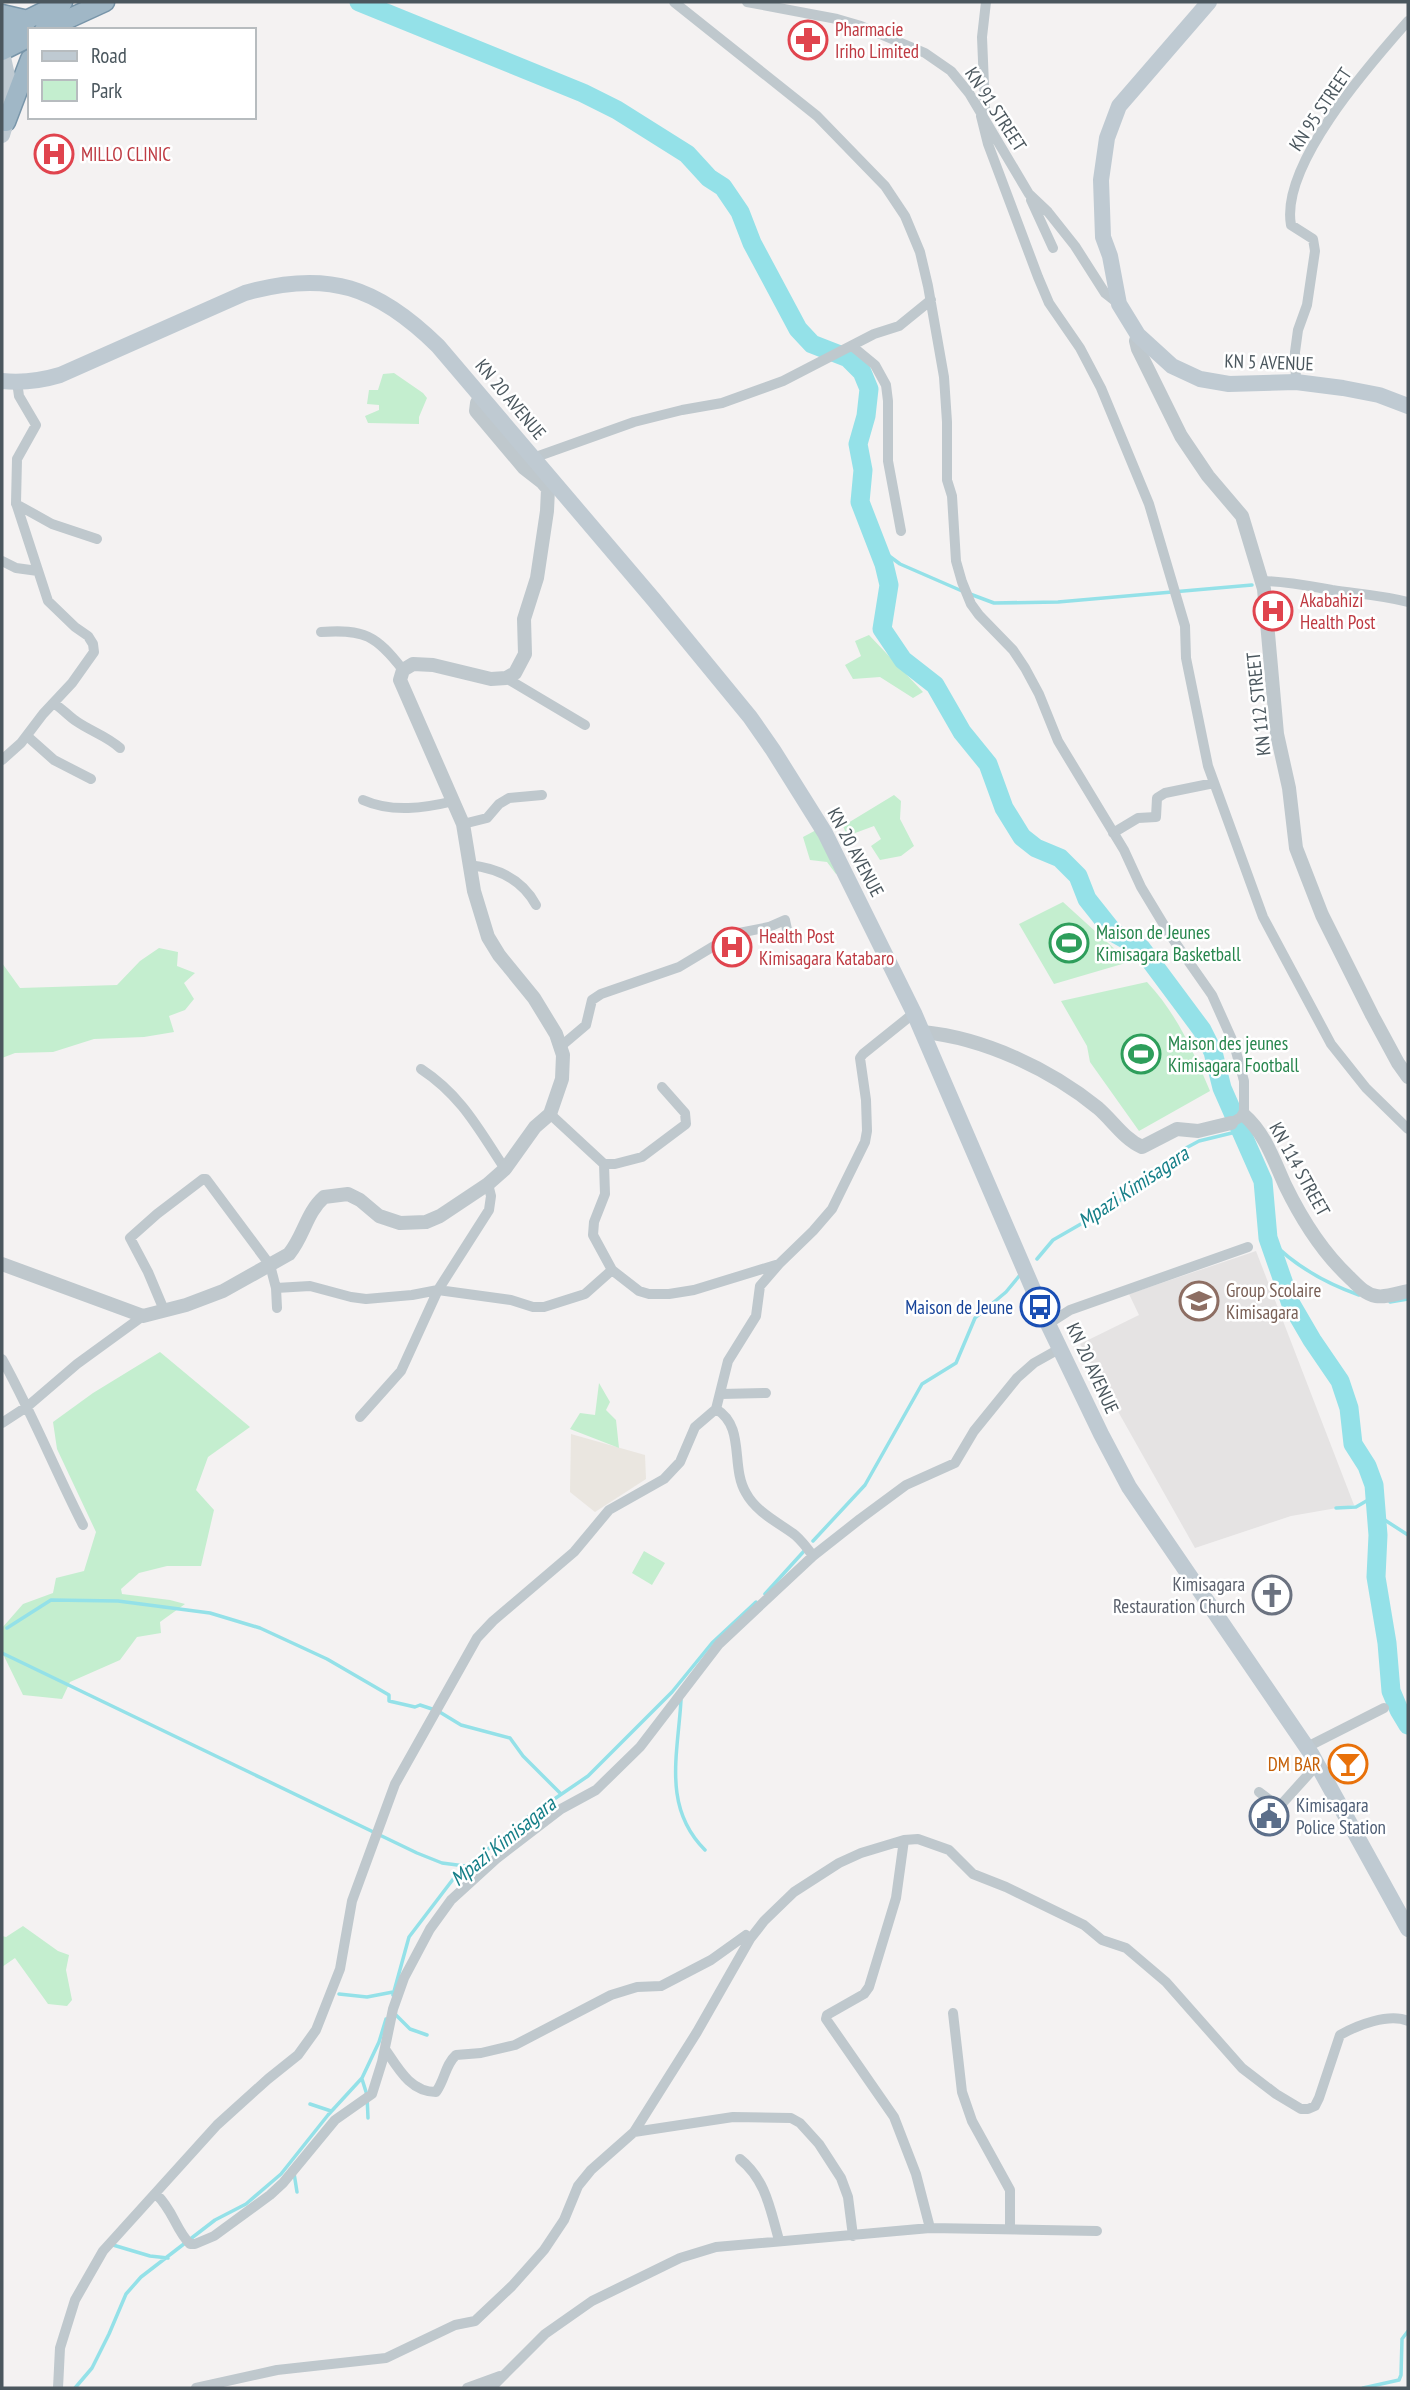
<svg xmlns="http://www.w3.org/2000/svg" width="1410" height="2390" font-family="'PT Sans Narrow',sans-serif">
	<rect width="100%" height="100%" fill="#f4f2f2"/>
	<!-- commercial -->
	<path fill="#eae6e0" d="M571 1434 645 1455 646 1479 595 1512 570 1492Z"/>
	<!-- education -->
	<path fill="#e5e3e3" d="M1256 1251 1354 1505 1291 1516 1195 1548 1080 1344 1139 1315 1129 1294Z"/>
	<!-- green -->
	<path fill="#c4eecf" d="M394 373 423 393 427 398 419 417V424L368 423 365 416 379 410V405L367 404 369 390H378L383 374Z
		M869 635 923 692 913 698 880 677 853 679 845 665 861 656 855 641Z
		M894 795 901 801 900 819 914 846 901 856 880 860 871 846 881 839 874 826 847 836 843 826Z
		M820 828 841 870 836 874 827 862 810 860 803 837Z
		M1063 902 1129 962 1054 984 1019 924Z
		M159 948 178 952 177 966 195 973 184 983 194 999 185 1010 169 1016 174 1032 144 1037 94 1039 53 1052 15 1053 2 1058V963L20 988 117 985 140 961Z
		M1147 982C1177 1014 1193 1051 1210 1091L1139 1131 1090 1062 1087 1046 1061 1001Z
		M160 1352 250 1427 208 1457 196 1490 214 1510 201 1566H167L139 1573 121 1589 122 1594 170 1600 185 1604 160 1622 161 1633 137 1637 120 1660 70 1682 62 1699 23 1695 2 1652V1628L23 1604 53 1593 56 1578 84 1571 96 1532 57 1449 53 1422 93 1393Z
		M599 1383 610 1402 606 1410 616 1420 619 1448 570 1429 580 1413 595 1415Z
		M644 1551 665 1563 652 1585 632 1573Z
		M23 1926 58 1951 69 1955 66 1970 72 2000 67 2006 48 2004 15 1958 2 1967V1936L6 1937Z"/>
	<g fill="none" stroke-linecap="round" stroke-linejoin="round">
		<!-- stream -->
		<path stroke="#94e1e8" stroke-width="3.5" d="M877 547 900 564 962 591
			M970 594 994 603 1058 602 1252 585
			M1268 1238C1293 1265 1325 1283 1359 1295
			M1037 1259 1053 1240 1114 1205 1186 1148 1199 1141 1240 1131
			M1390 1302 1408 1299
			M1336 1508 1356 1507 1375 1496
			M1377 1515 1408 1535
			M813 1541 865 1485 922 1384 956 1363 975 1318 1006 1292 1020 1275
			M765 1594 805 1550
			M7 1628 51 1600 118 1601 210 1613 260 1628 327 1659 389 1695V1701L415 1707 420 1705 438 1711 461 1725 510 1738 523 1756 561 1794
			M2 1653 417 1853 442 1863 465 1866
			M681 1700C678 1754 662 1807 705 1850
			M339 1994 367 1997 393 1992
			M393 1995 409 1937 457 1874 525 1819 588 1776 672 1692 712 1643 756 1602
			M395 2014 410 2029 427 2035
			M362 2079 367 2095 368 2118
			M310 2104 331 2111
			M294 2173 297 2192
			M113 2245 150 2256 168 2258
			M75 2388 92 2368 109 2334 126 2294 141 2277 215 2220 246 2204 281 2174 328 2115 362 2078 379 2042 386 2019
			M1363 2388 1399 2380 1401 2375 1402 2339 1408 2331"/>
		<!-- river -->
		<path stroke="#94e1e8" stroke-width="19" d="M359 2 583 93 617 110 687 154 709 178 723 187 740 212 752 243 798 329 812 344 848 358 862 372 869 389 866 416 858 444 863 470 860 502 884 564 889 585 882 629 903 660 935 685 962 732 988 764 1004 808 1022 837 1036 848 1060 858 1078 876 1087 899 1114 933 1141 948 1202 1030 1213 1052 1222 1088 1263 1181 1268 1238 1291 1304 1312 1340 1340 1381 1349 1408 1353 1444 1367 1466 1374 1485 1378 1535 1376 1577 1387 1643 1391 1691 1399 1710 1408 1725"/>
		<defs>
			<path id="trunk" d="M2 14 28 20
				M44 30 105 2
				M2 32 63 2
				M2 51 30 37
				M6 122 30 59"/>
		</defs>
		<!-- trunk casing -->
		<use href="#trunk" stroke="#7895a9" stroke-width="21"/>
		<!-- minor -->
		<path stroke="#bfc8cd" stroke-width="10" d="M674 2 817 116 885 186 905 216 920 252 928 286 944 377 947 422V480L952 496 956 561 962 582 971 604 979 615 1013 650 1025 668 1039 694 1058 741 1124 850 1141 887 1170 935 1212 995 1234 1044 1244 1081V1115L1231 1123
			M747 2 837 19 861 26 925 53 951 71 969 93 1029 194 1048 212 1075 246 1105 293 1119 304
			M981 116 988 144 1038 277 1049 303 1080 348 1101 388 1149 504 1185 626 1186 658 1208 766 1263 917 1331 1044 1366 1088 1408 1129
			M981 116 985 109 982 37 986 2
			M1031 200 1053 248
			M852 346 875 365 886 385 888 401V461L901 531
			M1296 382 1295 352 1298 330 1307 305 1315 251 1313 239 1291 225C1280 165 1370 64 1408 21
			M533 458 634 422 682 410 722 403 783 381 874 334 899 326 931 300
			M16 504 52 524 97 539
			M2 561 16 568 38 571
			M1261 581C1285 581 1309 586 1332 590 1359 594 1381 595 1408 602
			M321 632C364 629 376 635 403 670
			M506 678 585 725
			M53 703C62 708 68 716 76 721 90 731 107 736 120 748
			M27 736 54 760 91 779
			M2 760 21 743 43 714 72 683 94 652 93 644 88 636 75 627 48 601 16 503 17 459 36 425 19 396 17 382
			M363 800C392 813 425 808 454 801
			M463 824 487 818 499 804 509 798 542 795
			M1113 833 1138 818 1156 817 1157 798 1165 793 1214 783
			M469 865C498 868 522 879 536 905
			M560 1047 586 1025 592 1000 601 994 679 967 734 934 769 927 785 920 788 934
			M421 1069C462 1096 479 1130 505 1169
			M550 1114 604 1164 605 1194 594 1222 593 1235 612 1270 639 1291 649 1294H669L694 1290 779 1264 813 1231 832 1209 865 1142 867 1131 866 1100 860 1058 863 1054 914 1013
			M604 1164H615L642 1157 686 1124 685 1113 662 1087
			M276 1288 310 1286 351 1297 366 1299 412 1295 438 1290 511 1300 533 1307H544L585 1294 612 1270
			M164 1310 148 1272 130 1238 157 1214 203 1179H206L270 1265 276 1288 277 1308
			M1048 1324 1070 1310 1248 1247
			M2 1359C32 1413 55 1470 83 1525
			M721 1394 766 1393
			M716 1409C746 1427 730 1466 746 1493 756 1512 779 1523 795 1535 802 1541 808 1549 813 1556
			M360 1417 401 1371 438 1290 489 1210 491 1196 488 1184
			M2 1423 28 1406 77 1364 143 1316
			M1307 1747 1384 1708
			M1259 1792 1279 1807 1316 1766
			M904 1840 896 1898 869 1987 864 1994 827 2015 826 2019 894 2117 916 2174 930 2228
			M953 2013 962 2092 972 2121 1010 2190V2229
			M385 2049C398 2068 410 2092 436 2092 445 2080 445 2065 456 2055L481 2053 515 2045 611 1995 637 1987 661 1986 711 1960 746 1935 750 1939
			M634 2132 733 2117 791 2118 800 2123 819 2144 841 2178 848 2197 853 2236
			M740 2159C766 2180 770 2209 779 2240
			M156 2194C174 2211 175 2229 190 2244H195L214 2236 270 2195 283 2183 335 2120 372 2094 382 2062 393 2009 404 1978 430 1929 451 1900 496 1859 561 1809 596 1790 640 1747 719 1644 813 1556 860 1519 906 1485 955 1463 974 1431 1017 1378 1034 1363 1059 1349
			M58 2388 60 2348 75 2300 103 2251 217 2125 268 2079 298 2055 316 2030 340 1969 352 1901 395 1784 477 1638 493 1621 574 1552 609 1510 664 1479 680 1462 695 1427 716 1409 728 1361 756 1316 760 1286 779 1264
			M196 2388 277 2370 386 2358 455 2325 475 2321 512 2286 544 2250 564 2220 578 2186 591 2170 634 2132 697 2032 750 1939 764 1921 794 1892 839 1863 861 1853 904 1840 918 1839 949 1850 973 1874 1006 1887 1084 1925 1102 1940 1126 1948 1166 1982 1242 2068 1276 2094 1301 2109H1308L1315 2106 1319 2098 1340 2035C1357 2025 1389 2013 1408 2021
			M467 2388 500 2376
			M491 2388 545 2334 592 2301 680 2258 716 2247 930 2228 1097 2231"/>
		<!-- tertiary -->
		<path stroke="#bfc8cd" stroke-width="14" d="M1138 335 1136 341 1138 349 1181 436 1208 476 1242 516 1264 589 1277 734 1289 788 1296 848 1322 915 1372 1015 1398 1063 1408 1077
			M923 1032C984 1038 1050 1069 1098 1108 1113 1121 1124 1139 1142 1147L1177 1129 1198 1131 1231 1123
			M1244 1115C1265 1133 1274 1161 1285 1185 1301 1218 1323 1253 1350 1278 1358 1286 1365 1294 1376 1296 1386 1298 1398 1293 1408 1291
			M2 1264 143 1316 186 1305 223 1291 289 1254C304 1236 306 1213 324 1197L348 1194 360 1200 379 1216 400 1223 426 1222 440 1216 488 1184 505 1169 535 1127 550 1114 562 1079 563 1055 556 1034 534 998 499 955 488 937 474 891 463 824 400 680 403 670 413 664 433 665 491 679 506 678 515 673 525 654 524 619 537 578 547 511 548 489 542 482 524 468 476 411 477 403 481 396"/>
		<!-- secondary -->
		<path stroke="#bfcad2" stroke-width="16" d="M1209 2 1119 106 1107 138 1101 180 1103 237 1110 256 1119 304 1138 335 1172 366 1200 379 1229 384 1296 382 1343 388 1379 395 1408 406
			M2 53 10 89 5 111 6 122 2 135
			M2 381C22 383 40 381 60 375L245 293C328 269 378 287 438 346L654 600 750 717 773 750 825 833 914 1013 1048 1324 1101 1434 1129 1487 1312 1755 1408 1929"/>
		<!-- trunk -->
		<use href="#trunk" stroke="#a0b7c6" stroke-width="18"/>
	</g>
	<!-- icons -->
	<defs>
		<symbol id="pharmacy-ring" viewBox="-11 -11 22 22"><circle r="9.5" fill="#fff" stroke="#e0444e" stroke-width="1.5"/><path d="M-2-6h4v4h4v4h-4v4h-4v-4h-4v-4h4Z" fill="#e0444e"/></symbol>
		<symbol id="hospital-ring" viewBox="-11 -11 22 22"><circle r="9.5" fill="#fff" stroke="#e0444e" stroke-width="1.5"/><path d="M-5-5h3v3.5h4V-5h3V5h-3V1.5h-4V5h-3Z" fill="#e0444e"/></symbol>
		<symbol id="stadium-ring" viewBox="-11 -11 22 22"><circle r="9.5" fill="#fff" stroke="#2e9e5b" stroke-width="1.5"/><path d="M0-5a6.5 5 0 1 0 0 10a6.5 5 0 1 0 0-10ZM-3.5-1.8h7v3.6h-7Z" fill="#2e9e5b"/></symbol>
		<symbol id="school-ring" viewBox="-11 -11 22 22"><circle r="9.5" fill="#fff" stroke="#8d6e63" stroke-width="1.5"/><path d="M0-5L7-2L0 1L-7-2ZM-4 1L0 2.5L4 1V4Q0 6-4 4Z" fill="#8d6e63"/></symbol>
		<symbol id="bus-ring" viewBox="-11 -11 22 22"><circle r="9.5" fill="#fff" stroke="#1a4fb4" stroke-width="1.5"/><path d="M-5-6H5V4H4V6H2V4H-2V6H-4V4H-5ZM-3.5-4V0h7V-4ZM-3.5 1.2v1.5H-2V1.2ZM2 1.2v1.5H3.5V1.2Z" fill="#1a4fb4"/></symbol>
		<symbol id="church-ring" viewBox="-11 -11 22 22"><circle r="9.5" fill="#fff" stroke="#6b7280" stroke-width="1.5"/><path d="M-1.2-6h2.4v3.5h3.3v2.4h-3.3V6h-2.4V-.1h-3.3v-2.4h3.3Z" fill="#6b7280"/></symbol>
		<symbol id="bar-ring" viewBox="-11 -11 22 22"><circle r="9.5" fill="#fff" stroke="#e8710a" stroke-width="1.5"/><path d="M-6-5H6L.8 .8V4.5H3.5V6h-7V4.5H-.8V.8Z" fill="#e8710a"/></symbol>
		<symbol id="civic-ring" viewBox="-11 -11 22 22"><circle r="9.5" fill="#fff" stroke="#5c6f8a" stroke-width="1.5"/><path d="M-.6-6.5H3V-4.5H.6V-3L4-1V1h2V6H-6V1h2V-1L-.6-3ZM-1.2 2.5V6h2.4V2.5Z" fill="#5c6f8a"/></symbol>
	</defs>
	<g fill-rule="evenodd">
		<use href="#pharmacy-ring" x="786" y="18" width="44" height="44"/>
		<use href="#hospital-ring" x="32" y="132" width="44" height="44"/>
		<use href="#hospital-ring" x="1251" y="589" width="44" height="44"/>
		<use href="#stadium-ring" x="1047" y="921" width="44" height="44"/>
		<use href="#hospital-ring" x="710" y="925" width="44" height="44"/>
		<use href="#stadium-ring" x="1119" y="1032" width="44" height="44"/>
		<use href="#school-ring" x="1177" y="1279" width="44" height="44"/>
		<use href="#bus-ring" x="1018" y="1285" width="44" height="44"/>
		<use href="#church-ring" x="1250" y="1573" width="44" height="44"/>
		<use href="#bar-ring" x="1326" y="1742" width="44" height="44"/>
		<use href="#civic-ring" x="1247" y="1794" width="44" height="44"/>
	</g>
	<g text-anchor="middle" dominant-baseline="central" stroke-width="5" stroke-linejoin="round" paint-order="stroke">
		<!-- health labels -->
		<g font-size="19" fill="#be3a42" stroke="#fff" text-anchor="start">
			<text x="835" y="29">Pharmacie<tspan x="835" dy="22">Iriho Limited</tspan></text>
			<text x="81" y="154">MILLO CLINIC</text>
			<text x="1300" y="600">Akabahizi<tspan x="1300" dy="22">Health Post</tspan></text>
			<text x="759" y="936">Health Post<tspan x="759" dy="22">Kimisagara Katabaro</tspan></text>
		</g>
		<!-- street labels -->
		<g font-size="19" fill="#4b575e" stroke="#fff">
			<text transform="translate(996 109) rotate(57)">KN 91 STREET</text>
			<text transform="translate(1320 109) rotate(-56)">KN 95 STREET</text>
			<text transform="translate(1269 362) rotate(2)">KN 5 AVENUE</text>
			<text transform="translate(511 399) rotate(50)">KN 20 AVENUE</text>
			<text transform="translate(1258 704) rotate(-96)">KN 112 STREET</text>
			<text transform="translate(856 852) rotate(62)">KN 20 AVENUE</text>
			<text transform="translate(1300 1169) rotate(61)">KN 114 STREET</text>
			<text transform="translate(1093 1368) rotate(65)">KN 20 AVENUE</text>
		</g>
		<!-- leisure labels -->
		<g font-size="19" fill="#27864d" stroke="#fff" text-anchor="start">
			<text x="1096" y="932">Maison de Jeunes<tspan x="1096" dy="22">Kimisagara Basketball</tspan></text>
			<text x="1168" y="1043">Maison des jeunes<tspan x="1168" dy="22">Kimisagara Football</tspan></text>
		</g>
		<!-- education labels -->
		<g font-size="19" fill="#785e54" stroke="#fff" text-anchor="start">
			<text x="1226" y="1290">Group Scolaire<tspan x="1226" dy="22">Kimisagara</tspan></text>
		</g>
		<!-- transit labels -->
		<g font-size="19" fill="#164399" stroke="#fff" text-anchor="end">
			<text x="1013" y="1307">Maison de Jeune</text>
		</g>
		<!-- worship labels -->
		<g font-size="19" fill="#5b616d" stroke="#fff" text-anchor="end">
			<text x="1245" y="1584">Kimisagara<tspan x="1245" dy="22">Restauration Church</tspan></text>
		</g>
		<!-- food labels -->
		<g font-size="19" fill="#c56008" stroke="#fff" text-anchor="end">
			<text x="1321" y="1764">DM BAR</text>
		</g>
		<!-- service labels -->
		<g font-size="19" fill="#4e5e75" stroke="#fff" text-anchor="start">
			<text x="1296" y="1805">Kimisagara<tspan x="1296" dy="22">Police Station</tspan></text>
		</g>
		<!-- water labels -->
		<g font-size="21" font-style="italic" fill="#157f88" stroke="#fff">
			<text transform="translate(1133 1187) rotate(-34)">Mpazi Kimisagara</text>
			<text transform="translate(503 1841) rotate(-39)">Mpazi Kimisagara</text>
		</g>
	</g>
	<!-- border -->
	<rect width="1410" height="2390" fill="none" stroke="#4b575e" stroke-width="7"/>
	<!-- legend -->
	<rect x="28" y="28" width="228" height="91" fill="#ffffff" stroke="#b7bcbf" stroke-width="2"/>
	<rect x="42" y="51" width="35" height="10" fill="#bfcad2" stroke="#b7bcbf" stroke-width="2"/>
	<text x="91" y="63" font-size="21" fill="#4b575e">Road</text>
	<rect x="42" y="80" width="35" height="21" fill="#c4eecf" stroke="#b7bcbf" stroke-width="2"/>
	<text x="91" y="98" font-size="21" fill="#4b575e">Park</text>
</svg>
